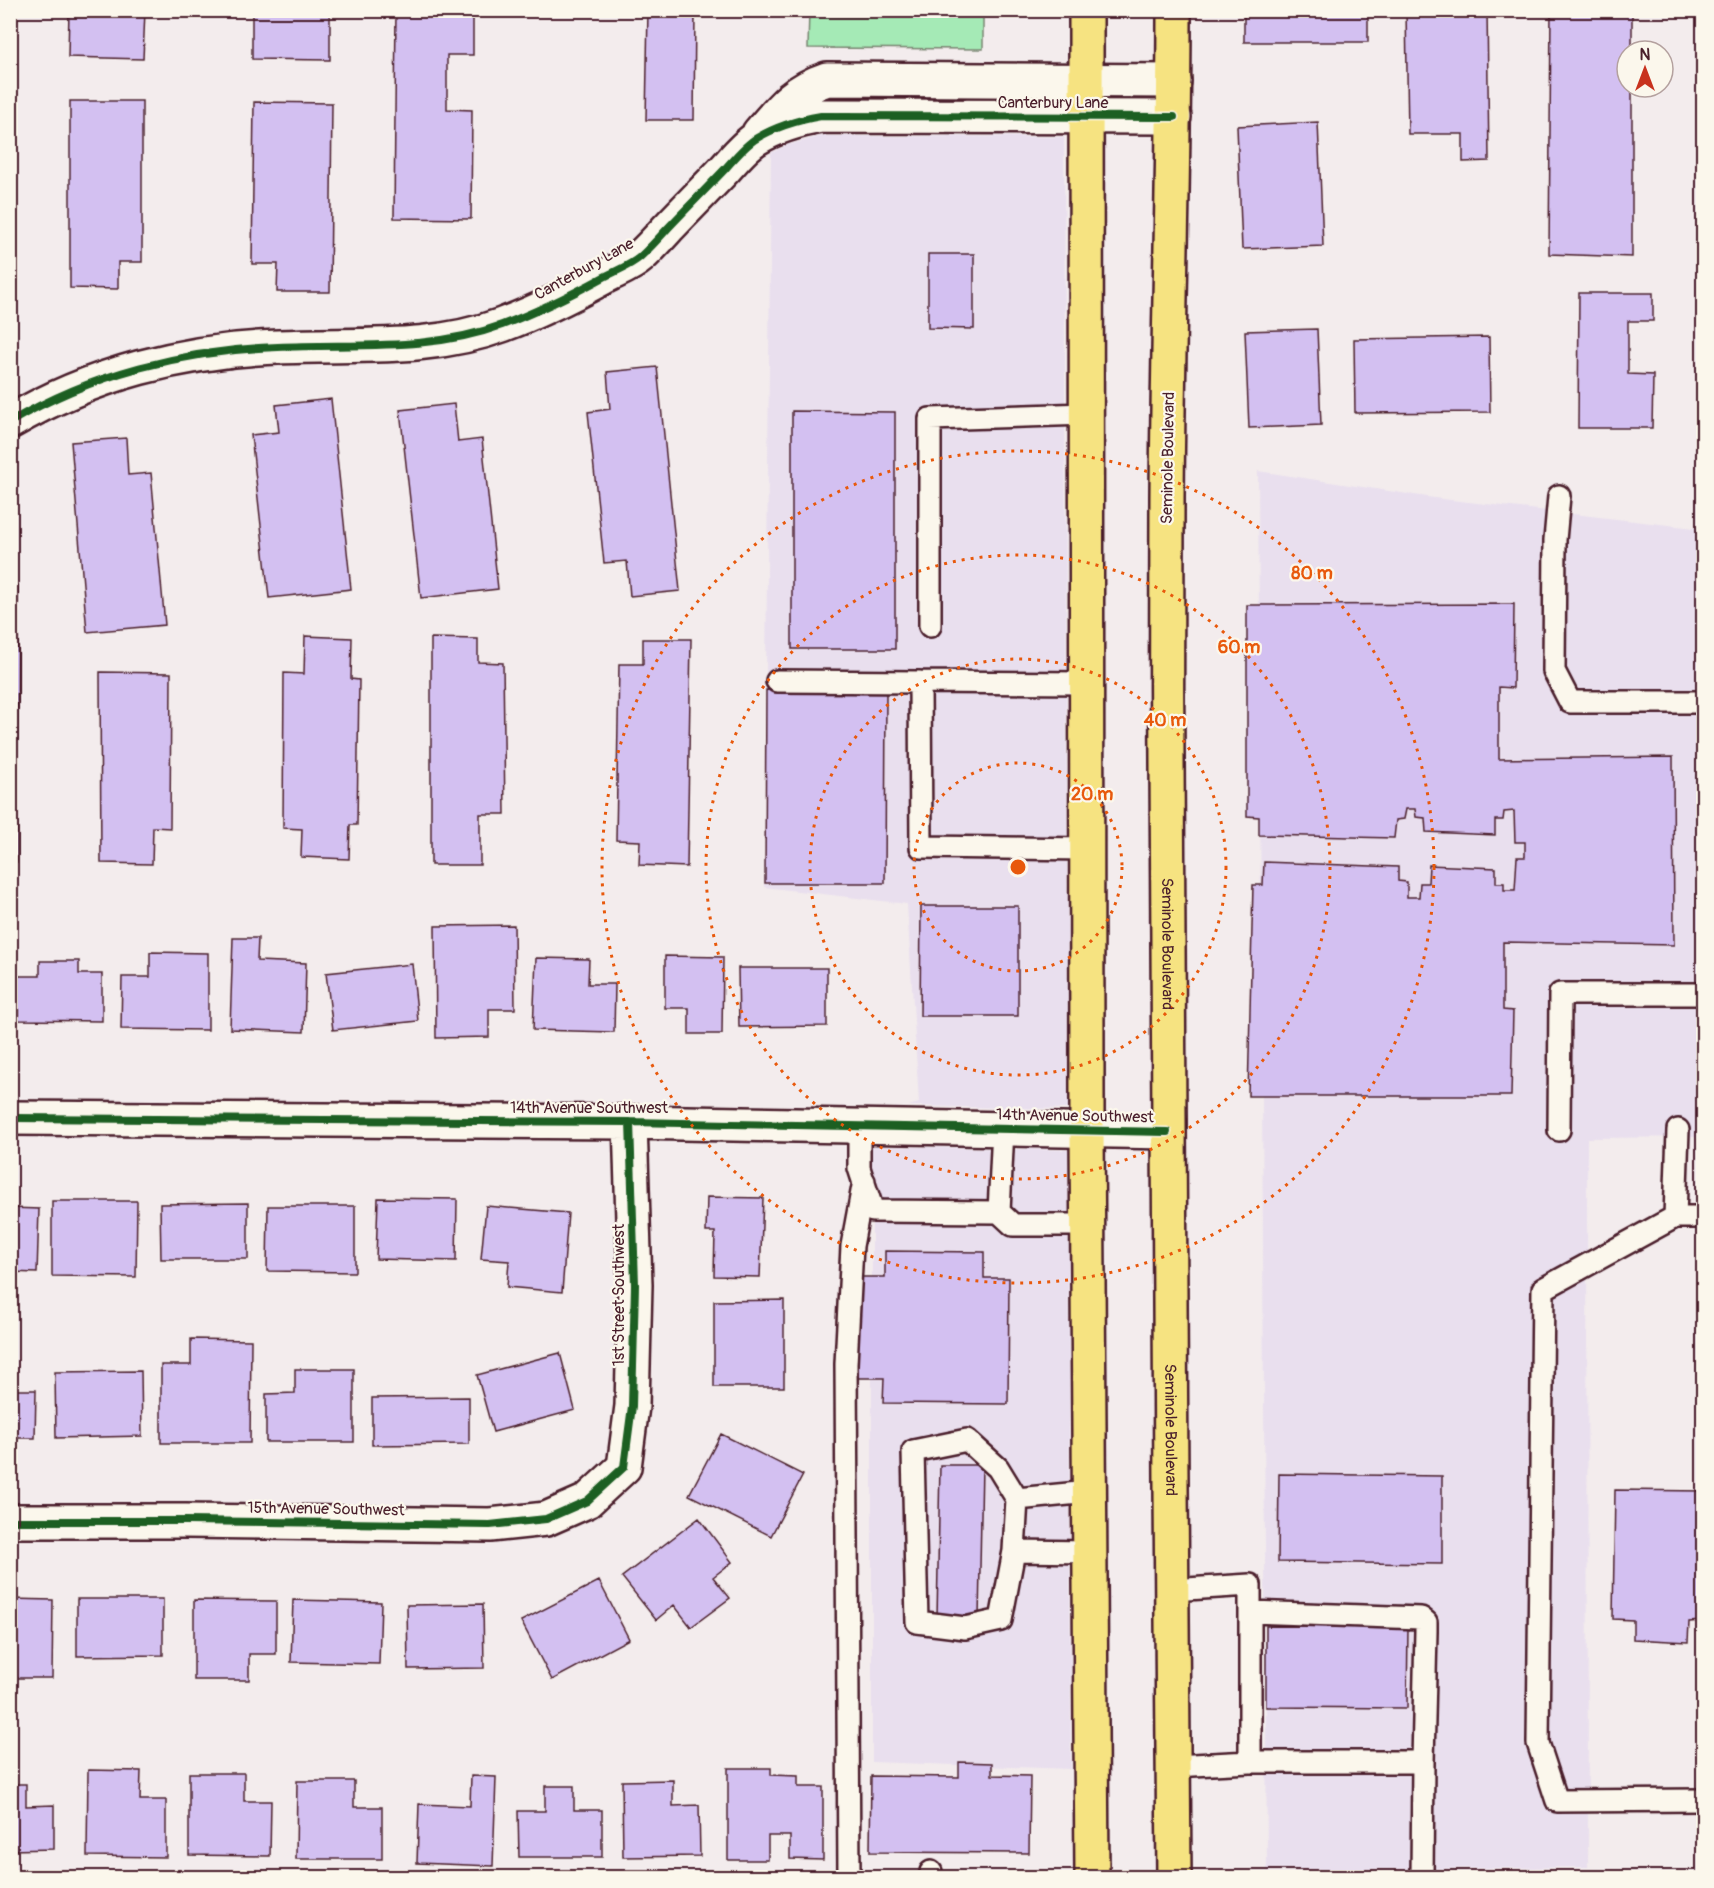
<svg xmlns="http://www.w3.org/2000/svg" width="1714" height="1888" font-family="Pangolin,sans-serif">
	<rect width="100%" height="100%" fill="#f3eced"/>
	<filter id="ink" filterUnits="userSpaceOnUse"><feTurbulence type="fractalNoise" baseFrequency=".0167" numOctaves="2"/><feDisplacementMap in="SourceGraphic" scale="12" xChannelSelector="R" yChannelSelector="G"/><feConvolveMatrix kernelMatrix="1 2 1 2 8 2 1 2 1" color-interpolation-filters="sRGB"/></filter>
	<g filter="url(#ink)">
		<!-- built -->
		<path fill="#e9dfee" d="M822 136 1064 137 1068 1109 909 1106 919 1103 907 904 764 887 771 153 787 145Z
			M1258 471 1434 498 1703 529V1137L1587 1138 1588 1867 1267 1871Z
			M872 1146 1068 1150 1071 1769 872 1762Z"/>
		<!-- green -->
		<path fill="#a5eab6" stroke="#788470" stroke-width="1.5" d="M809 11H983V49L808 48Z"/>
		<!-- building -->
		<path fill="#d3c0f1" stroke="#4a1f2b" stroke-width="1.5" d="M69 10H145L143 59 68 57Z
			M252 10H330V60L252 59Z
			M396 10H473V55H447V109L472 110 471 219 394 218Z
			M648 10H695L694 120H646Z
			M1244 10H1368V42H1244Z
			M1406 10H1487L1489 161 1463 162V134H1408Z
			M1551 10H1632V51H1627V87H1632V257L1549 254Z
			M70 101H142V262H118V289L70 288Z
			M254 102 332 103 330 292H277L278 264H252Z
			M1318 122 1323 246 1242 249 1237 126Z
			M928 254H974V329L928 328Z
			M1579 293H1653V321H1628V374L1653 375 1652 428H1578Z
			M1317 329 1321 425 1249 428 1245 331Z
			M1489 337 1490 412 1355 413 1354 339Z
			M657 367 680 591 630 596 627 561 604 563 588 412 610 409 607 372Z
			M331 399 351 589 269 598 251 435 279 432 276 405Z
			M454 404 458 442 482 439 498 589 421 598 400 410Z
			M792 411 895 412V649H792Z
			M126 438 128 475 151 473 165 625 87 632 71 442Z
			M10 585H18L17 862H10Z
			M1514 604 1513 688 1499 687V759L1673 757 1674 945 1503 942V1010L1513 1011 1511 1096H1248L1253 885H1263L1264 862 1398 867V881L1407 882V897H1419L1420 883H1428L1429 865 1496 868V883H1504V890H1515L1517 857H1525V842H1515L1514 811 1504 812 1503 820H1495V835L1426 832 1425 818 1416 817 1415 809H1406L1404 819 1396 820 1394 838 1259 835V817L1247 816V605Z
			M305 636 352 638 351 679 359 680 357 825H350L349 859 301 857 302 829 283 828 284 673 304 674Z
			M431 638 478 639V662L503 663 505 814H480V865H431Z
			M643 639H691L687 867 639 865 640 841 616 840 619 664H643Z
			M100 672 171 673 170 828 153 827 152 864 101 863Z
			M766 690 886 691 885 883H765Z
			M921 906H1018V1016H920Z
			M514 925 515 1009H489V1037L436 1038 435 926Z
			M233 938H258L257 961 306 963 304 1032 230 1029Z
			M150 952 208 953V1030L121 1029 122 977H150Z
			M665 956 723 957 722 1034H689V1008H665Z
			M536 958 589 959 588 984H615L614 1032 533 1030Z
			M40 961H79V974H102V1021L18 1020V976H40Z
			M412 964 418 1021 333 1030 326 973Z
			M738 968H827V1026L739 1027Z
			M707 1197 763 1198 760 1277 714 1276 715 1232H706Z
			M378 1198 457 1199 456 1261 376 1259Z
			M52 1201H137L136 1277 52 1276Z
			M248 1203V1259H161L160 1204Z
			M268 1206H355V1272L267 1271Z
			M486 1206 568 1213 562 1292 507 1287 509 1261 481 1259Z
			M10 1208 39 1209 37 1273 10 1272Z
			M885 1251 984 1252V1278H1009L1008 1404 883 1403 884 1378H858L859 1277H885Z
			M784 1300V1387H714V1301Z
			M191 1339 251 1340 250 1443H161V1365H191Z
			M560 1353 575 1410 493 1432 477 1375Z
			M295 1369H354V1442H266V1394L295 1393Z
			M141 1371 142 1436 56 1438 55 1372Z
			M10 1390H36L35 1438H10Z
			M469 1397V1444L372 1445V1398Z
			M721 1434 803 1475 771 1536 689 1495Z
			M940 1465H982L979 1618H937Z
			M1279 1474 1442 1476V1564L1278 1562Z
			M1615 1490 1704 1491 1702 1621 1689 1622 1688 1642 1633 1639V1620L1613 1619Z
			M699 1518 732 1562 713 1577 730 1598 691 1627 674 1605 656 1620 622 1577Z
			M599 1581 629 1639 552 1680 521 1621Z
			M10 1599 53 1600 52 1678H10Z
			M77 1599H163V1655L77 1656Z
			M194 1600 276 1601V1654H249V1680H194Z
			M293 1600 381 1602 379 1664 291 1662Z
			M483 1604 484 1668 408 1669 407 1605Z
			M1266 1626 1408 1627 1407 1708 1266 1707Z
			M959 1762 992 1763V1775L1030 1776 1029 1853 870 1852 871 1776 959 1777Z
			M728 1768H771V1775L798 1776V1787H823V1860L790 1859V1836H768V1860H728Z
			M88 1770 141 1771 140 1800H166V1857L87 1856Z
			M189 1773H244V1801H271L270 1856 189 1855Z
			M471 1776 496 1777 493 1866 417 1863 419 1804 470 1806Z
			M673 1780V1806L699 1805 700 1856 623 1857 622 1781Z
			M297 1781H354V1807H382V1859H296Z
			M10 1784H26V1806L54 1805V1849L10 1850Z
			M545 1786H574V1810H602V1857H519L518 1811H545Z"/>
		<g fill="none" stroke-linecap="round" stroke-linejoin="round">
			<defs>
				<path id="service" d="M1559 496 1555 540 1554 671 1570 702H1704
					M930 626V419L1087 414
					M777 681 920 682
					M1087 683 920 682 921 847 1087 849
					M859 1125V1168L873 1211 999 1212 1013 1225H1088
					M1559 1130 1560 994H1701
					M999 1212 1003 1128
					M1675 1217 1678 1130
					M1704 1217H1675L1543 1289 1538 1743 1557 1801 1704 1800
					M1089 1492 1017 1499 998 1468 967 1440 913 1451 917 1622 965 1628 1001 1620 1014 1551 1090 1552
					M1014 1551 1017 1499
					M1171 1590 1250 1585V1762
					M1250 1612 1421 1618 1426 1622V1631L1423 1762
					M1174 1766 1250 1762H1423L1422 1878
					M849 1878 846 1364 852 1246 864 1181
					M931 1878V1872"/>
				<path id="minor" d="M759 133C781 107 794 90 827 79L1174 81
					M10 422C91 374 185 350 278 347 353 343 429 352 502 325 537 312 571 295 604 277 615 271 630 266 640 257 650 248 659 238 668 228 687 208 706 189 725 169 734 159 745 145 757 138 777 126 798 120 821 116L1174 117
					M10 1118 630 1122 1167 1132
					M10 1521H185L490 1525 546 1519 587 1501 624 1467 632 1406 635 1285 630 1122"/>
				<g id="primary">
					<path d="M1086 10 1087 1130 1092 1878"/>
					<path id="s1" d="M1174 10C1174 173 1168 336 1167 498 1165 958 1171 1418 1174 1878"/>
				</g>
			</defs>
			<!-- service casing -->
			<use href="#service" stroke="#4a1f2b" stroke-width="26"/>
			<!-- minor casing -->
			<use href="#minor" stroke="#4a1f2b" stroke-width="38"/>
			<!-- primary casing -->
			<use href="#primary" stroke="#4a1f2b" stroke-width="38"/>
			<!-- service -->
			<use href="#service" stroke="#fbf7ec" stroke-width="21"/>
			<!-- minor -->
			<use href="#minor" stroke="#fbf7ec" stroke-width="33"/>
			<!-- primary -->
			<use href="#primary" stroke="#f6e381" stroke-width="33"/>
			<defs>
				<path id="cycleway" d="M10 422C91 374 185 350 278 347 353 343 429 352 502 325 537 312 571 295 604 277 615 271 630 266 640 257 650 248 659 238 668 228 687 208 706 189 725 169 734 159 745 145 757 138 777 126 798 120 821 116L1174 117
					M10 1118 630 1122 1167 1132
					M10 1521H185L490 1525 546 1519 587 1501 624 1467 632 1406 635 1285 630 1122"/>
			</defs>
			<!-- cycleway casing -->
			<use href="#cycleway" stroke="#fbf7ec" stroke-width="11"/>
			<!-- cycleway -->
			<use href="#cycleway" stroke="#1b5e20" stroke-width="8"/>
		</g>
	</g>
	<!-- distance rings -->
	<g fill="none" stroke="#e8590c" stroke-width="3" stroke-dasharray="3 6">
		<circle cx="1018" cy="867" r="104"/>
		<circle cx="1018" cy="867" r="208"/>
		<circle cx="1018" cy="867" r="312"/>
		<circle cx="1018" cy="867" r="416"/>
	</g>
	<g text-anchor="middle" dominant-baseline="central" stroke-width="4.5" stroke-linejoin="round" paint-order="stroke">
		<!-- street labels -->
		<g font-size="16" fill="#4a1f2b" stroke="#fbf7ec">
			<text x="1053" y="103">Canterbury Lane</text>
			<text transform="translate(584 269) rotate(-29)">Canterbury Lane</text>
			<text transform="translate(1168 458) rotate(-89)">Seminole Boulevard</text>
			<text stroke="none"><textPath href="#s1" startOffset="934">Seminole Boulevard</textPath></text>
			<text x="589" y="1108">14th Avenue Southwest</text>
			<text transform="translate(1075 1116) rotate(1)">14th Avenue Southwest</text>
			<text transform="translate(619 1295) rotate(-90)">1st Street Southwest</text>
			<text stroke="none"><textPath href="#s1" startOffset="1420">Seminole Boulevard</textPath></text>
			<text transform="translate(326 1509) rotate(1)">15th Avenue Southwest</text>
		</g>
	</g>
	<circle cx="1018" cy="867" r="9" fill="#e8590c" stroke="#fbf7ec" stroke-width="3"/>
	<g font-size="18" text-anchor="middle" font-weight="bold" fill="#e8590c" stroke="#fbf7ec" stroke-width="4.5" stroke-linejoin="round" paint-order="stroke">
		<text x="1312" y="579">80 m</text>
		<text x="1239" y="653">60 m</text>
		<text x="1165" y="726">40 m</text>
		<text x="1092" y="800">20 m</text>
	</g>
	<!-- margin -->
	<rect width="1714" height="1888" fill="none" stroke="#fbf7ec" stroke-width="36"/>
	<rect x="18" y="18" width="1678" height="1852" fill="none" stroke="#4a1f2b" stroke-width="2" filter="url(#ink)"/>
	<!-- north arrow -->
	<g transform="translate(1645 69)"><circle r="28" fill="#fbf7ec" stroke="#b4a19f" stroke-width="1.5"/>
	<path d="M0-4.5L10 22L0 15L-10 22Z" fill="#c8321e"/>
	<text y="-9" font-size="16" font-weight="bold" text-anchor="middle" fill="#4a1f2b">N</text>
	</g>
</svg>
